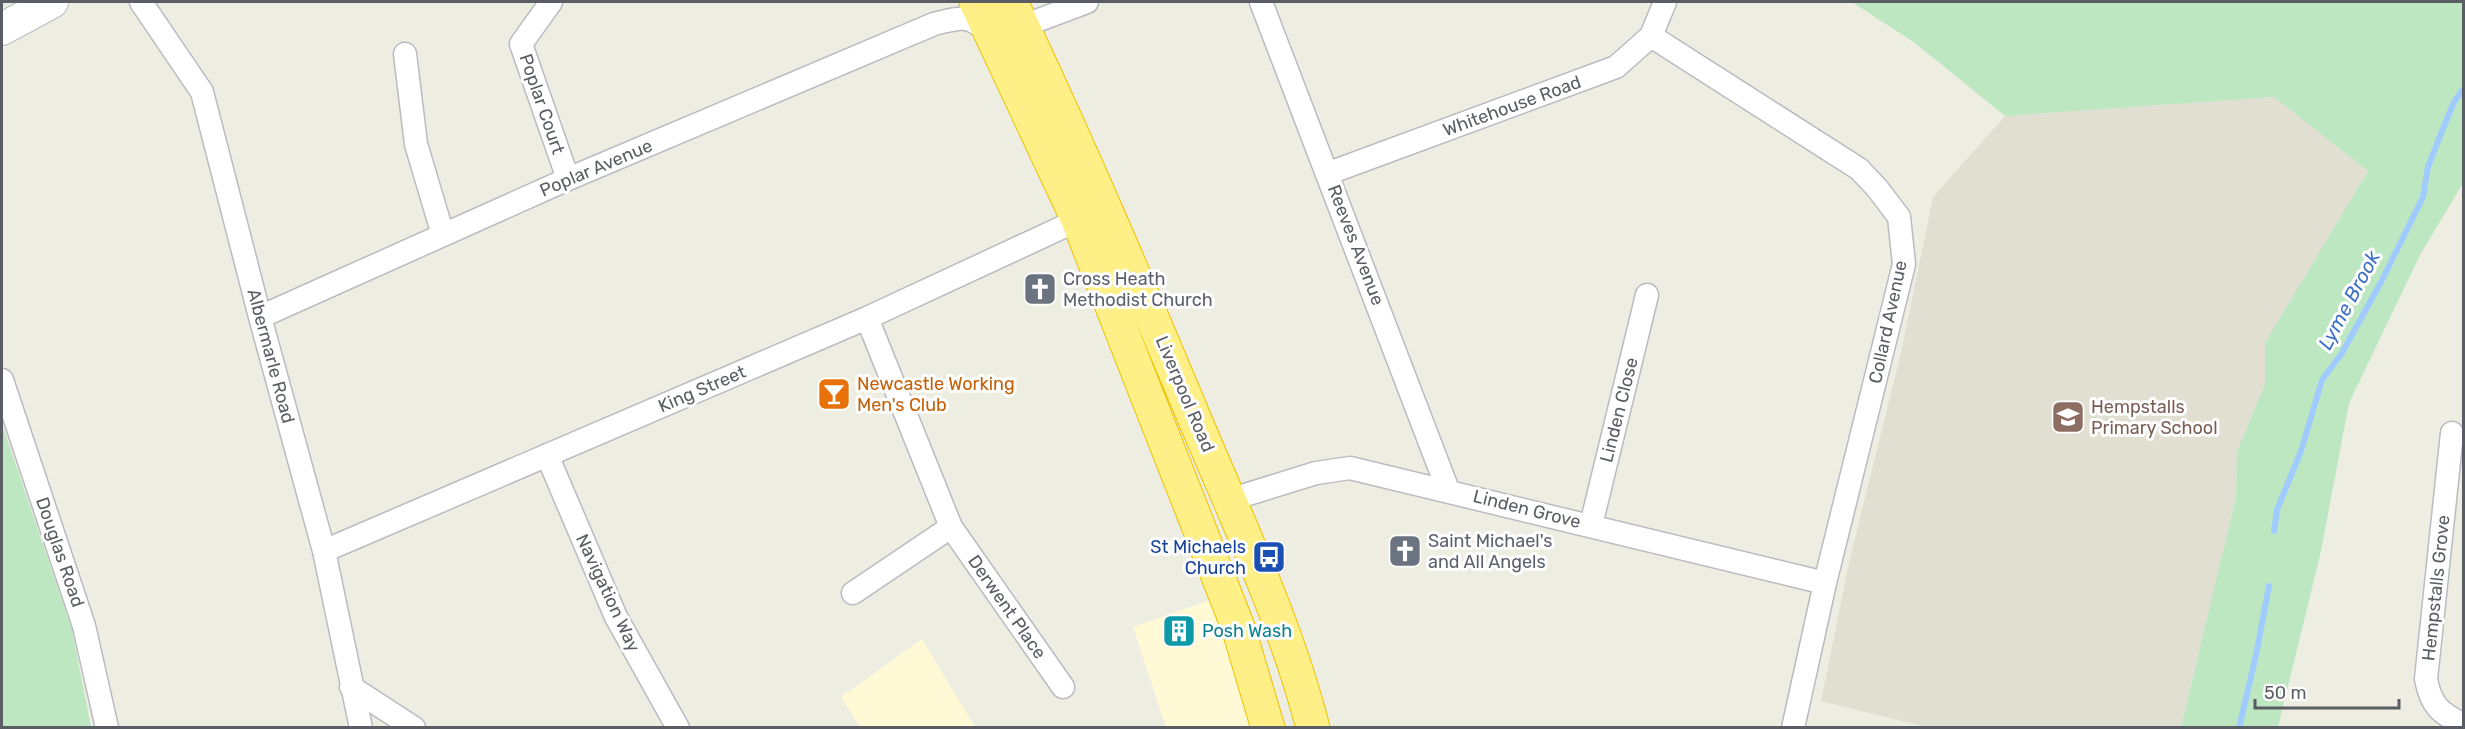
<svg xmlns="http://www.w3.org/2000/svg" width="2465" height="729" font-family="Rubik,sans-serif">
	<rect width="100%" height="100%" fill="#eeede2"/>
	<!-- commercial -->
	<path fill="#fffad5" d="M1213 599 1225 634 1250 727H1166L1133 627Z
		M922 639 975 727H860L841 697Z"/>
	<!-- education -->
	<path fill="#e0dfd2" d="M2274 97 2368 171 2265 343V384L2237 451 2236 497 2181 727H1926L1821 701 1849 563 1901 353 1933 197 2005 116Z"/>
	<!-- green -->
	<path fill="#bce7c1" d="M1852 2H2463V183L2420 255 2349 403 2321 551 2278 727H2181L2236 497 2237 451 2265 384V343L2368 171 2274 97 2005 116 1915 43Z
		M2 424 72 630 91 727H2Z"/>
	<g fill="none" stroke-linecap="round" stroke-linejoin="round">
		<!-- stream -->
		<path stroke="#a0cbff" stroke-width="6" d="M2274 531 2277 510 2301 451 2322 380 2342 353 2381 282 2423 197 2428 167 2438 141 2454 102 2464 88
			M2239 728 2256 655 2269 586"/>
		<defs>
			<path id="street" d="M141 2 202 92 260 317 324 551 361 728
				M551 2 521 44 568 179
				M1261 2 1448 490
				M1023 26 1087 2
				M1651 36 1859 169 1877 188 1899 217 1904 264 1825 583 1793 728
				M405 54 416 144 443 235
				M1329 173 1616 67 1651 36 1665 2
				M260 317 568 179 934 24C962 17 967 14 990 33
				M867 318 951 527 1063 687
				M2 380 84 626 107 728
				M2452 433 2426 679C2431 706 2440 713 2464 725
				M547 455 616 617 678 728
				M1229 500 1316 473 1350 468 1825 583
				M1591 525 1647 295
				M324 551 867 318 1078 220
				M853 593 951 527
				M351 687 414 728"/>
			<path id="secondary" d="M2 29 52 2"/>
			<path id="highway" d="M976 2 1078 220 1238 627 1268 728
				M1011 2C1077 140 1137 281 1196 422 1238 522 1286 623 1313 728"/>
		</defs>
		<!-- street casing -->
		<use href="#street" stroke="#b9bbc1" stroke-width="25"/>
		<!-- secondary casing -->
		<use href="#secondary" stroke="#babdc4" stroke-width="34"/>
		<!-- highway casing -->
		<use href="#highway" stroke="#efc100" stroke-width="35"/>
		<!-- street -->
		<use href="#street" stroke="#fff" stroke-width="22"/>
		<!-- secondary -->
		<use href="#secondary" stroke="#fff" stroke-width="32"/>
		<!-- highway -->
		<use href="#highway" stroke="#ffef87" stroke-width="33"/>
	</g>
	<!-- icons -->
	<defs>
		<symbol id="church-square" viewBox="-11 -11 22 22"><rect x="-9" y="-9" width="18" height="18" rx="4" fill="#6b7280" stroke="#fff"/><path d="M-1.2-6h2.4v3.5h3.3v2.4h-3.3V6h-2.4V-.1h-3.3v-2.4h3.3Z" fill="#fff"/></symbol>
		<symbol id="bar-square" viewBox="-11 -11 22 22"><rect x="-9" y="-9" width="18" height="18" rx="4" fill="#e8710a" stroke="#fff"/><path d="M-6-5H6L.8 .8V4.5H3.5V6h-7V4.5H-.8V.8Z" fill="#fff"/></symbol>
		<symbol id="school-square" viewBox="-11 -11 22 22"><rect x="-9" y="-9" width="18" height="18" rx="4" fill="#8d6e63" stroke="#fff"/><path d="M0-5L7-2L0 1L-7-2ZM-4 1L0 2.5L4 1V4Q0 6-4 4Z" fill="#fff"/></symbol>
		<symbol id="bus-square" viewBox="-11 -11 22 22"><rect x="-9" y="-9" width="18" height="18" rx="4" fill="#1a4fb4" stroke="#fff"/><path d="M-5-6H5V4H4V6H2V4H-2V6H-4V4H-5ZM-3.5-4V0h7V-4ZM-3.5 1.2v1.5H-2V1.2ZM2 1.2v1.5H3.5V1.2Z" fill="#fff"/></symbol>
		<symbol id="building-square" viewBox="-11 -11 22 22"><rect x="-9" y="-9" width="18" height="18" rx="4" fill="#0f9aa8" stroke="#fff"/><path d="M-4-6H4V6H1V3H-1V6H-4ZM-2.5-4.3h1.7v1.8h-1.7ZM.8-4.3h1.7v1.8H.8ZM-2.5-1h1.7V.8h-1.7ZM.8-1h1.7V.8H.8Z" fill="#fff"/></symbol>
	</defs>
	<g fill-rule="evenodd">
		<use href="#church-square" x="1021" y="270" width="38" height="38"/>
		<use href="#bar-square" x="815" y="375" width="38" height="38"/>
		<use href="#school-square" x="2049" y="398" width="38" height="38"/>
		<use href="#church-square" x="1386" y="532" width="38" height="38"/>
		<use href="#bus-square" x="1250" y="538" width="38" height="38"/>
		<use href="#building-square" x="1160" y="612" width="38" height="38"/>
	</g>
	<g text-anchor="middle" dominant-baseline="central" stroke-width="6" stroke-linejoin="round" paint-order="stroke">
		<!-- street labels -->
		<g font-size="18" fill="#5a5d63" stroke="#fff">
			<text transform="translate(542 104) rotate(71)">Poplar Court</text>
			<text transform="translate(1512 106) rotate(-20)">Whitehouse Road</text>
			<text transform="translate(596 168) rotate(-23)">Poplar Avenue</text>
			<text transform="translate(1356 245) rotate(69)">Reeves Avenue</text>
			<text transform="translate(1888 322) rotate(-78)">Collard Avenue</text>
			<text transform="translate(271 356) rotate(75)">Albermarle Road</text>
			<text transform="translate(702 389) rotate(-23)">King Street</text>
			<text transform="translate(1185 394) rotate(67)">Liverpool Road</text>
			<text transform="translate(1619 410) rotate(-76)">Linden Close</text>
			<text transform="translate(1527 509) rotate(14)">Linden Grove</text>
			<text transform="translate(60 552) rotate(71)">Douglas Road</text>
			<text transform="translate(2436 588) rotate(-84)">Hempstalls Grove</text>
			<text transform="translate(608 593) rotate(65)">Navigation Way</text>
			<text transform="translate(1007 607) rotate(55)">Derwent Place</text>
		</g>
		<!-- worship labels -->
		<g font-size="18" fill="#5b616d" stroke="#fff" text-anchor="start">
			<text x="1063" y="279">Cross Heath<tspan x="1063" dy="21">Methodist Church</tspan></text>
			<text x="1428" y="541">Saint Michael's<tspan x="1428" dy="21">and All Angels</tspan></text>
		</g>
		<!-- food labels -->
		<g font-size="18" fill="#c56008" stroke="#fff" text-anchor="start">
			<text x="857" y="384">Newcastle Working<tspan x="857" dy="21">Men's Club</tspan></text>
		</g>
		<!-- education labels -->
		<g font-size="18" fill="#785e54" stroke="#fff" text-anchor="start">
			<text x="2091" y="407">Hempstalls<tspan x="2091" dy="21">Primary School</tspan></text>
		</g>
		<!-- transit labels -->
		<g font-size="18" fill="#164399" stroke="#fff" text-anchor="end">
			<text x="1246" y="547">St Michaels<tspan x="1246" dy="21">Church</tspan></text>
		</g>
		<!-- culture labels -->
		<g font-size="18" fill="#0d838f" stroke="#fff" text-anchor="start">
			<text x="1202" y="631">Posh Wash</text>
		</g>
		<!-- water labels -->
		<g font-size="20" font-style="italic" fill="#3d71c8" stroke="#fff">
			<text transform="translate(2349 300) rotate(-62)">Lyme Brook</text>
		</g>
	</g>
	<!-- border -->
	<rect width="2465" height="729" fill="none" stroke="#5a5d63" stroke-width="6"/>
	<!-- scale -->
	<path d="M2255 699v9h144v-9" fill="none" stroke="#5a5d63" stroke-width="3"/>
	<text x="2264" y="699" font-size="18" fill="#5a5d63" stroke="#ffffff" stroke-width="4.5" paint-order="stroke">50 m</text>
</svg>
